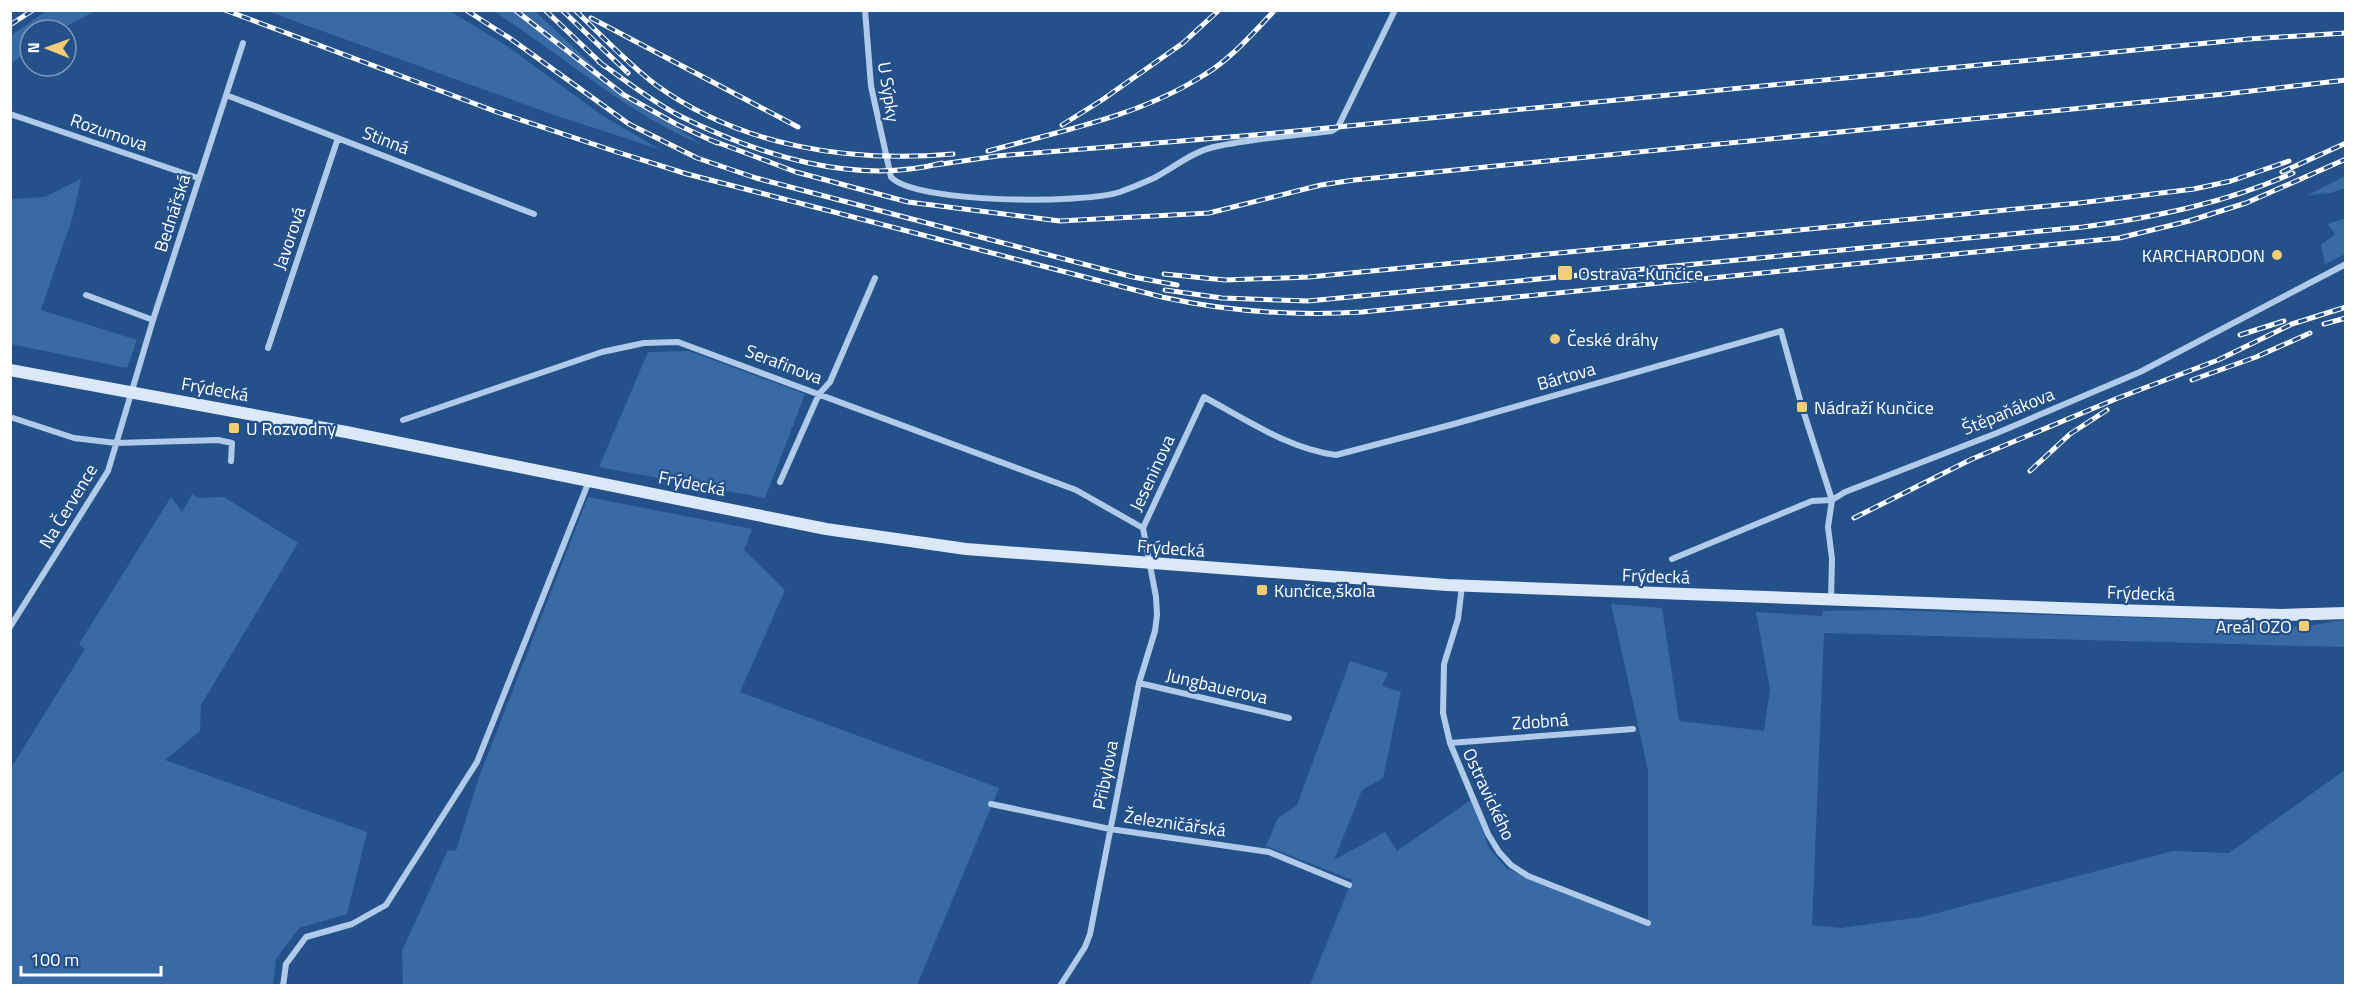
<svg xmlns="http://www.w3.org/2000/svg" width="2356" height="996" font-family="'Titillium Web',sans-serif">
	<rect width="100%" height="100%" fill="#245189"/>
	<!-- green -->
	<path fill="#386ba6" d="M47 11H95L59 30H30V50L11 63V35Z
		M267 11H450L507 46 603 116 659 149 557 116Z
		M493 11H535L624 95 649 109 702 145C623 111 564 56 493 11Z
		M2345 176V188L2331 193 2308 195Z
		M81 179 72 219 41 310 137 340 127 368 11 344V199L45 197Z
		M2345 218V254L2325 264 2321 245 2335 234 2328 224Z
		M689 351 805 394 765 498 599 467 648 352Z
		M192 494 199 498 224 497 298 543 201 705 200 731 165 760 367 832 347 914 299 928 276 959 273 985H11V768L85 649 79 644 171 497 182 512Z
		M588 497 752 529 744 550 785 590 740 692 999 788 917 985H403L402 951 448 850 456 851 479 777Z
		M1611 604 1662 608 1679 721 1764 731 1770 689 1756 612 1822 616 1823 611 1885 610 2219 620 2300 627 2345 620V647L1824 633 1812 925 1841 928 1922 917 2173 851 2229 853 2345 770V985H1310L1352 880 1266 846 1278 818 1297 805 1350 661 1388 673 1382 686 1401 692 1383 778 1362 790 1334 860 1385 832 1397 851 1471 800 1489 848 1507 869 1648 921V770Z"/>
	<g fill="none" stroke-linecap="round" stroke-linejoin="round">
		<!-- street -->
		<path stroke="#b0cbea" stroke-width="6" d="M865 10 871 86 891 177C916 204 1084 204 1120 192 1131 188 1143 183 1154 178 1173 168 1192 152 1214 147 1253 138 1293 136 1332 131L1338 127 1395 10
			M226 95 534 214
			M10 114 198 178
			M86 295 153 320
			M268 348 338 138
			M10 417 74 438 116 443 218 440 232 443 231 461
			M403 420 602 352 644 343 678 342 1076 490 1143 528
			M780 482 819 394 830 382 875 278
			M1672 559 1812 501 1832 500 1845 492 1997 433 2140 372 2346 264
			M1462 586 1458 619 1444 664 1443 713 1450 743 1488 834 1499 852 1511 865 1528 876 1648 923
			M10 627 108 471 153 320 243 43
			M1139 683 1289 718
			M1450 743 1633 729
			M991 804 1110 829 1269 852 1349 885
			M283 986 286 964 306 937 352 924 386 905 477 762 589 481
			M1060 986 1085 947 1090 934 1139 683 1155 631 1157 615 1156 597 1143 528 1204 397C1245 419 1289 449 1336 455L1454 424 1781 331 1802 407 1832 500 1828 527 1832 559 1831 599"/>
		<!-- secondary -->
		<path stroke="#dbe8f8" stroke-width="12" d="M10 370 346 432 826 529 966 549 1447 585 2115 610 2282 615 2346 613"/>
		<defs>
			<path id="rail" d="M225 10 497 112 617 152 687 174 1162 297C1229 312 1294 316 1362 312L2119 238 2189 221 2246 203 2346 159
				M466 10 511 39 629 124 697 158 756 178 889 213 1133 277 1177 285
				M515 10 624 95 678 125 717 143
				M545 10 604 66
				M562 10 628 73
				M575 10C602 36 627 63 656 85 742 147 850 163 953 154
				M591 18 798 127
				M10 25 33 10
				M599 62C625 80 651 101 680 116 758 155 855 186 942 163
				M1062 125 1102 100 1183 43 1219 10
				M711 140 796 172 908 202 1060 221 1209 213 1321 185 1354 180 2225 94 2346 80
				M988 151C1061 131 1140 116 1204 75 1231 59 1253 33 1275 10
				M935 165 997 156 1254 135 2249 39 2346 33
				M2282 172 2346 143
				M1164 274 1225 280 1309 277 2079 203 2194 189 2231 181 2289 161
				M1165 290 1222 298 1308 301 2083 227C2156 217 2225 203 2293 173
				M2324 324 2346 318
				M2240 335 2284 321
				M2192 380 2256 357 2310 333
				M2030 471 2070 434 2107 410
				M1854 518 1972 459 2118 398 2218 360 2292 324 2346 307"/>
		</defs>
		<!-- rail casing -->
		<use href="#rail" stroke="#fff" stroke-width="5"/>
		<!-- rail -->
		<use href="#rail" stroke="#245189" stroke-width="3" stroke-dasharray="9" stroke-linecap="butt"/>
	</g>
	<!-- markers -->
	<g fill="#f4cd74" stroke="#245189" stroke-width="2">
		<circle cx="2277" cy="255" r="6"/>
		<rect x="1557" y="265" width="16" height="16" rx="3"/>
		<circle cx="1555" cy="339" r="6"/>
		<rect x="1796" y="401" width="12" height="12" rx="3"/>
		<rect x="228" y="422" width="12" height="12" rx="3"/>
		<rect x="1256" y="584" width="12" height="12" rx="3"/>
		<rect x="2298" y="620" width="12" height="12" rx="3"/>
	</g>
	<g text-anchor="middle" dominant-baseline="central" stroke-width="4.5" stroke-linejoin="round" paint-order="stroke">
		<!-- street labels -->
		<g font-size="18" fill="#fff" stroke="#245189">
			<text transform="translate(889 92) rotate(81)">U Sýpky</text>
			<text transform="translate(109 132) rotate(19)">Rozumova</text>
			<text transform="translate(386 140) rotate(21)">Stinná</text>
			<text transform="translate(172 213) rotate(-72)">Bednářská</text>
			<text transform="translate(289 238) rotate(-71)">Javorová</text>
			<text transform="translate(784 364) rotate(21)">Serafinova</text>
			<text transform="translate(1566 376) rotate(-16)">Bártova</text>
			<text transform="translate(215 389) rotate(10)">Frýdecká</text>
			<text transform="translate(2008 411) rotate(-22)">Štěpaňákova</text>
			<text transform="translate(1152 473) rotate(-65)">Jeseninova</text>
			<text transform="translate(692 483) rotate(11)">Frýdecká</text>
			<text transform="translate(68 506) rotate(-59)">Na Července</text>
			<text transform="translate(1171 548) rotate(4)">Frýdecká</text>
			<text transform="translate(1656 576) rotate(2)">Frýdecká</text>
			<text transform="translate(2141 593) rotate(2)">Frýdecká</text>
			<text transform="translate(1217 686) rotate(13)">Jungbauerova</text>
			<text transform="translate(1540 721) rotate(-4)">Zdobná</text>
			<text transform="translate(1105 775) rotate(-79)">Přibylova</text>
			<text transform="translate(1489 794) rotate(65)">Ostravického</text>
			<text transform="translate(1175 823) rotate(8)">Železničářská</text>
		</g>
		<!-- poi labels -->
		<g font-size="18" fill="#fff" stroke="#245189" text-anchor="start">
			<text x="2265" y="255" text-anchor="end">KARCHARODON</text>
			<text x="1578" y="273">Ostrava-Kunčice</text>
			<text x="1567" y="339">České dráhy</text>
			<text x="1814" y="407">Nádraží Kunčice</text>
			<text x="246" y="428">U Rozvodny</text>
			<text x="1274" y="590">Kunčice,škola</text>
			<text x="2292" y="626" text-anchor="end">Areál OZO</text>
		</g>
	</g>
	<!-- border -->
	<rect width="2356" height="996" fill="none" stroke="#ffffff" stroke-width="24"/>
	<!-- north arrow -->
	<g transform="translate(48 48) rotate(271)"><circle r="28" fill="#245189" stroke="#7c97b8" stroke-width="1.5"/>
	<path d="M0-4.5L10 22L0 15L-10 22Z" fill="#f4cd74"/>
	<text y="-9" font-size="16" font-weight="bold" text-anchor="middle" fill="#ffffff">N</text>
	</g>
	<!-- scale -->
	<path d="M21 966v9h140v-9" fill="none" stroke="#ffffff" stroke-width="3"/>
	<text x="30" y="966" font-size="18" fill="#ffffff" stroke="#245189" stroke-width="4.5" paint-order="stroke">100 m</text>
</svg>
